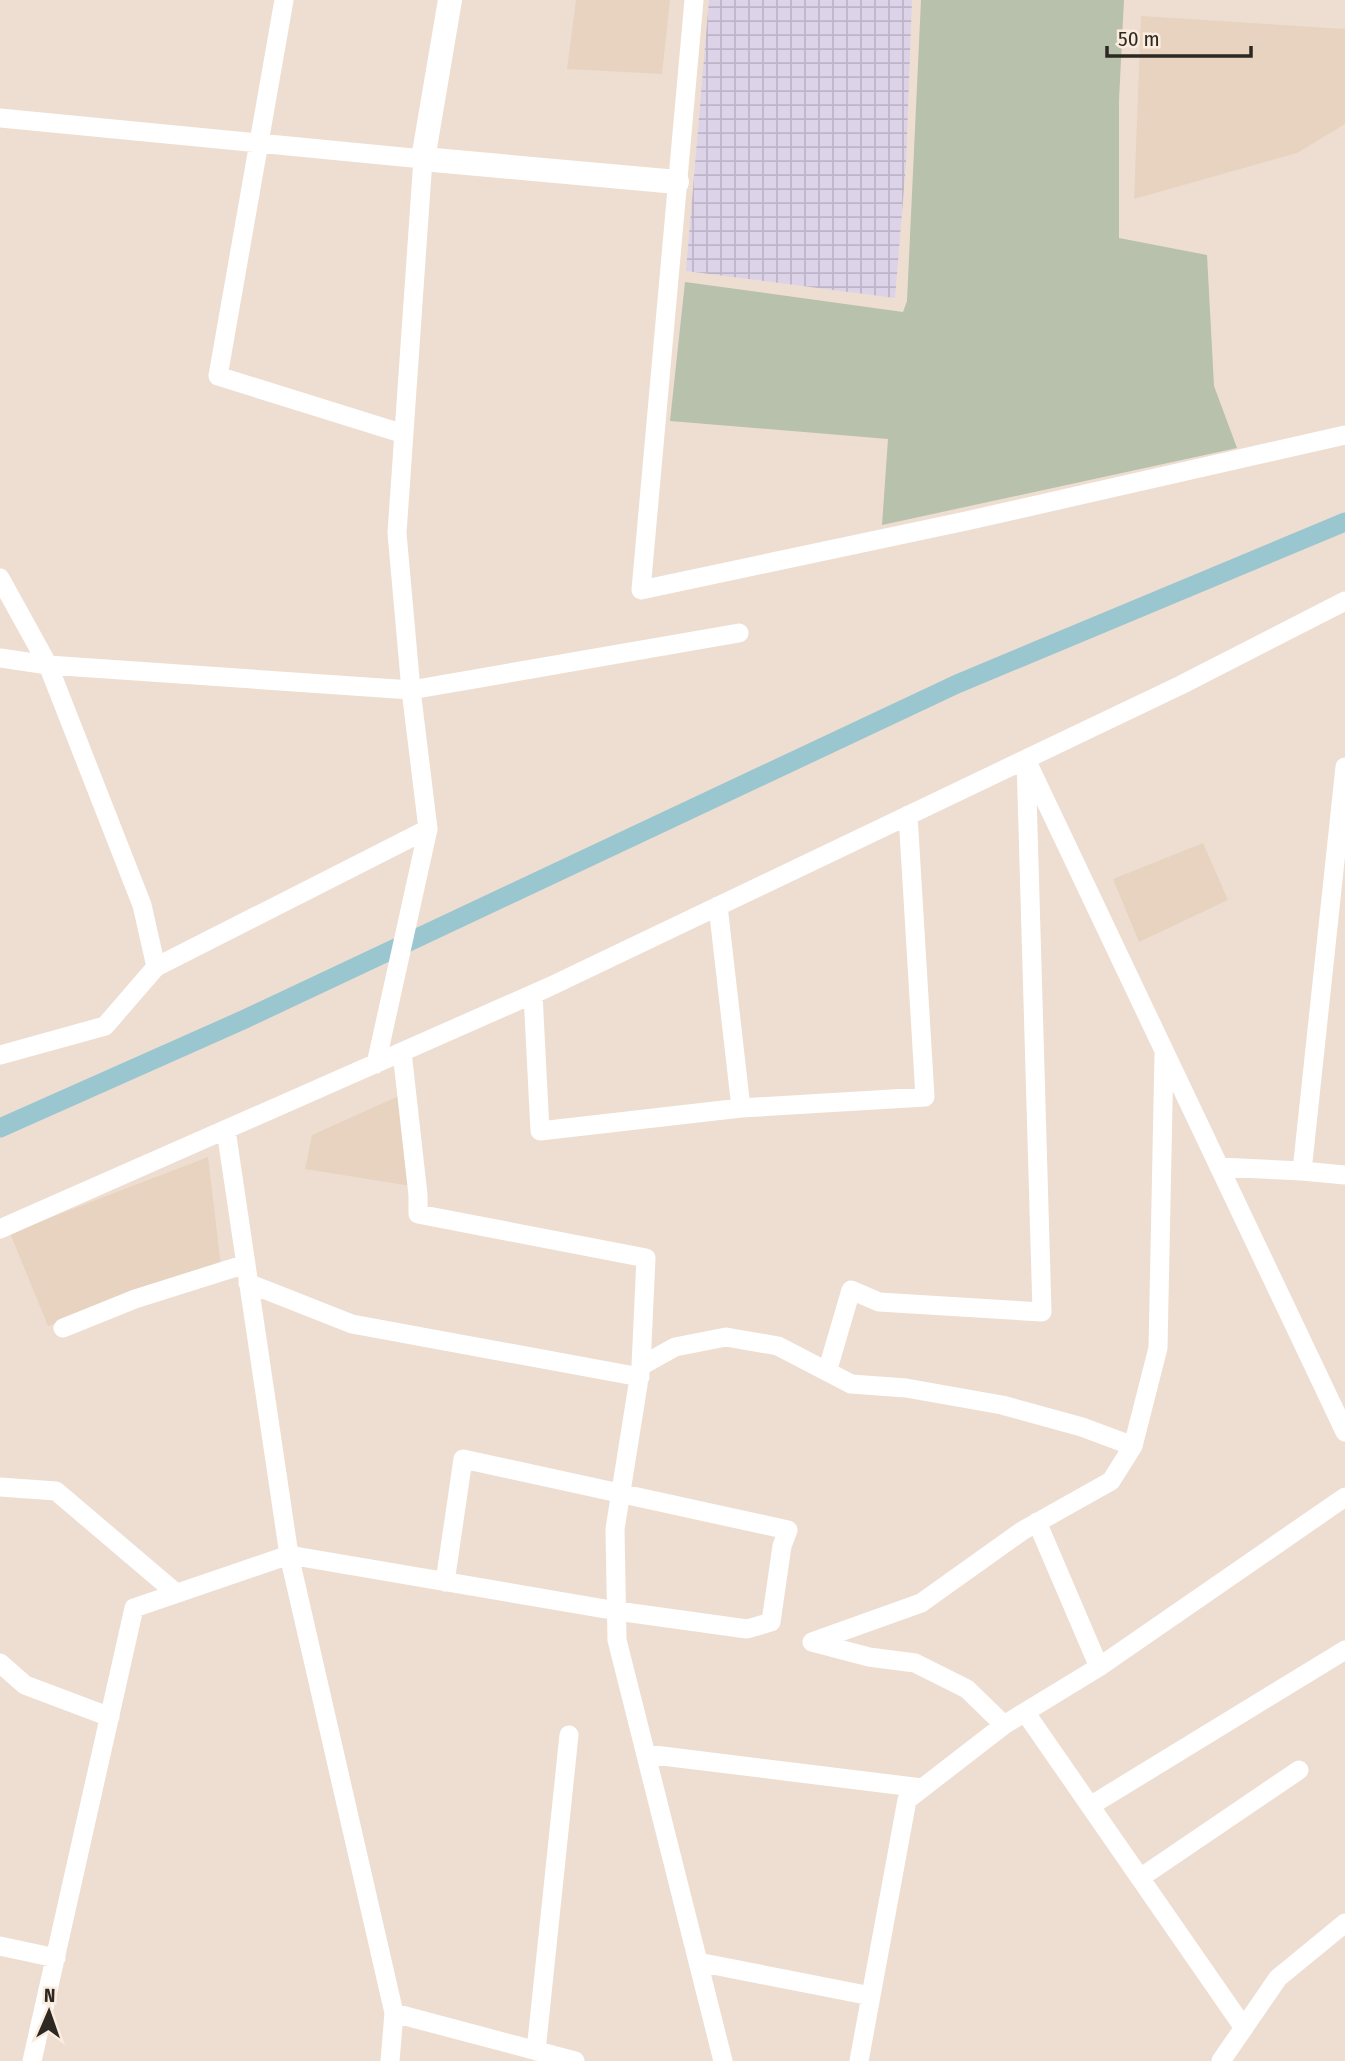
<svg xmlns="http://www.w3.org/2000/svg" width="1345" height="2061" font-family="'Fira Sans Condensed',sans-serif">
	<defs>
		<pattern id="industrial-grid" width="8" height="8" patternUnits="userSpaceOnUse" patternTransform="scale(1.75)"><rect width="8" height="8" fill="#dcd3e8"/><path d="M0 4h8M4 0v8" fill="none" stroke="#bdb5c7"/></pattern>
	</defs>
	<rect width="100%" height="100%" fill="#eeded1"/>
	<!-- built -->
	<path fill="#e7d3c0" d="M576 0H670L662 74 567 69Z
		M1141 16 1345 29V124L1297 153 1134 199Z
		M1203 843 1228 900 1139 942 1113 879Z
		M401 1095 411 1186 305 1169 312 1135Z
		M208 1157 222 1275 48 1326 10 1233Z"/>
	<!-- industrial -->
	<path fill="url(#industrial-grid)" d="M709 0H912L906 164 895 298 686 271Z"/>
	<!-- grass -->
	<path fill="#b7c1ac" d="M921 0H1124L1119 100V238L1207 255 1214 386 1237 448 882 525 888 439 670 421 685 282 903 312 907 301Z"/>
	<g fill="none" stroke-linecap="round" stroke-linejoin="round">
		<!-- canal -->
		<path stroke="#9ac6d0" stroke-width="19" d="M0 1128 245 1019 957 684 1345 522"/>
		<!-- minor -->
		<path stroke="#fff" stroke-width="19" d="M284 0 218 376 404 434
			M694 0 641 590 966 521 1345 435
			M0 118 423 159 397 533 411 690 428 829 156 967 105 1026 0 1055
			M0 578 48 665 411 690 739 633
			M0 658 48 665 142 905 156 967
			M1029 766 1345 1432
			M1345 767 1302 1171 1345 1175
			M718 906 741 1108 925 1097 908 815
			M533 994 540 1131 741 1108
			M402 1052 418 1195V1214L646 1258 641 1366
			M376 1064 428 829
			M1219 1167 1302 1171
			M0 1229 549 987 1181 685 1345 601
			M248 1283 352 1324 640 1377
			M63 1328 135 1299 246 1264
			M827 1372 851 1290 879 1302 1042 1312 1026 759
			M1133 1446 1158 1348 1164 1055
			M0 1487 56 1491 176 1593
			M1037 1522 1099 1667
			M0 1663 25 1685 110 1717
			M1025 1712 1244 2028
			M646 1754 922 1788
			M1090 1806 1345 1650
			M1140 1878 1299 1770
			M0 1946 56 1958
			M698 1962 871 1996
			M394 2013 575 2061
			M536 2051 569 1735
			M32 2061 134 1608 289 1555 226 1130
			M390 2061 394 2013 289 1555 617 1611 747 1629 771 1622 782 1546 788 1530 463 1459 445 1582
			M723 2061 617 1640 615 1529 641 1366 675 1347 726 1337 778 1346 851 1384 906 1388 1002 1405 1082 1427 1133 1446 1111 1481 1022 1531 921 1603 812 1642 869 1657 915 1663 967 1689 1004 1725 1099 1667 1345 1497
			M859 2061 907 1800 1004 1725
			M1221 2061 1278 1978 1345 1923"/>
		<!-- tertiary -->
		<path stroke="#fff" stroke-width="24" d="M450 0 423 159 677 182"/>
	</g>
	<!-- north arrow -->
	<g transform="translate(49 2012) rotate(2)" stroke="#fbecde" stroke-width="5" paint-order="stroke">
	<path d="M0-5L12 26L0 18L-12 26Z" fill="#2d2822"/>
	<text y="-10" font-size="19" font-weight="bold" text-anchor="middle" fill="#2d2822">N</text>
	</g>
	<!-- scale -->
	<path d="M1107 46v10h144v-10" fill="none" stroke="#2d2822" stroke-width="3.5"/>
	<text x="1118" y="46" font-size="21" fill="#2d2822" stroke="#fbecde" stroke-width="5" paint-order="stroke">50 m</text>
</svg>
